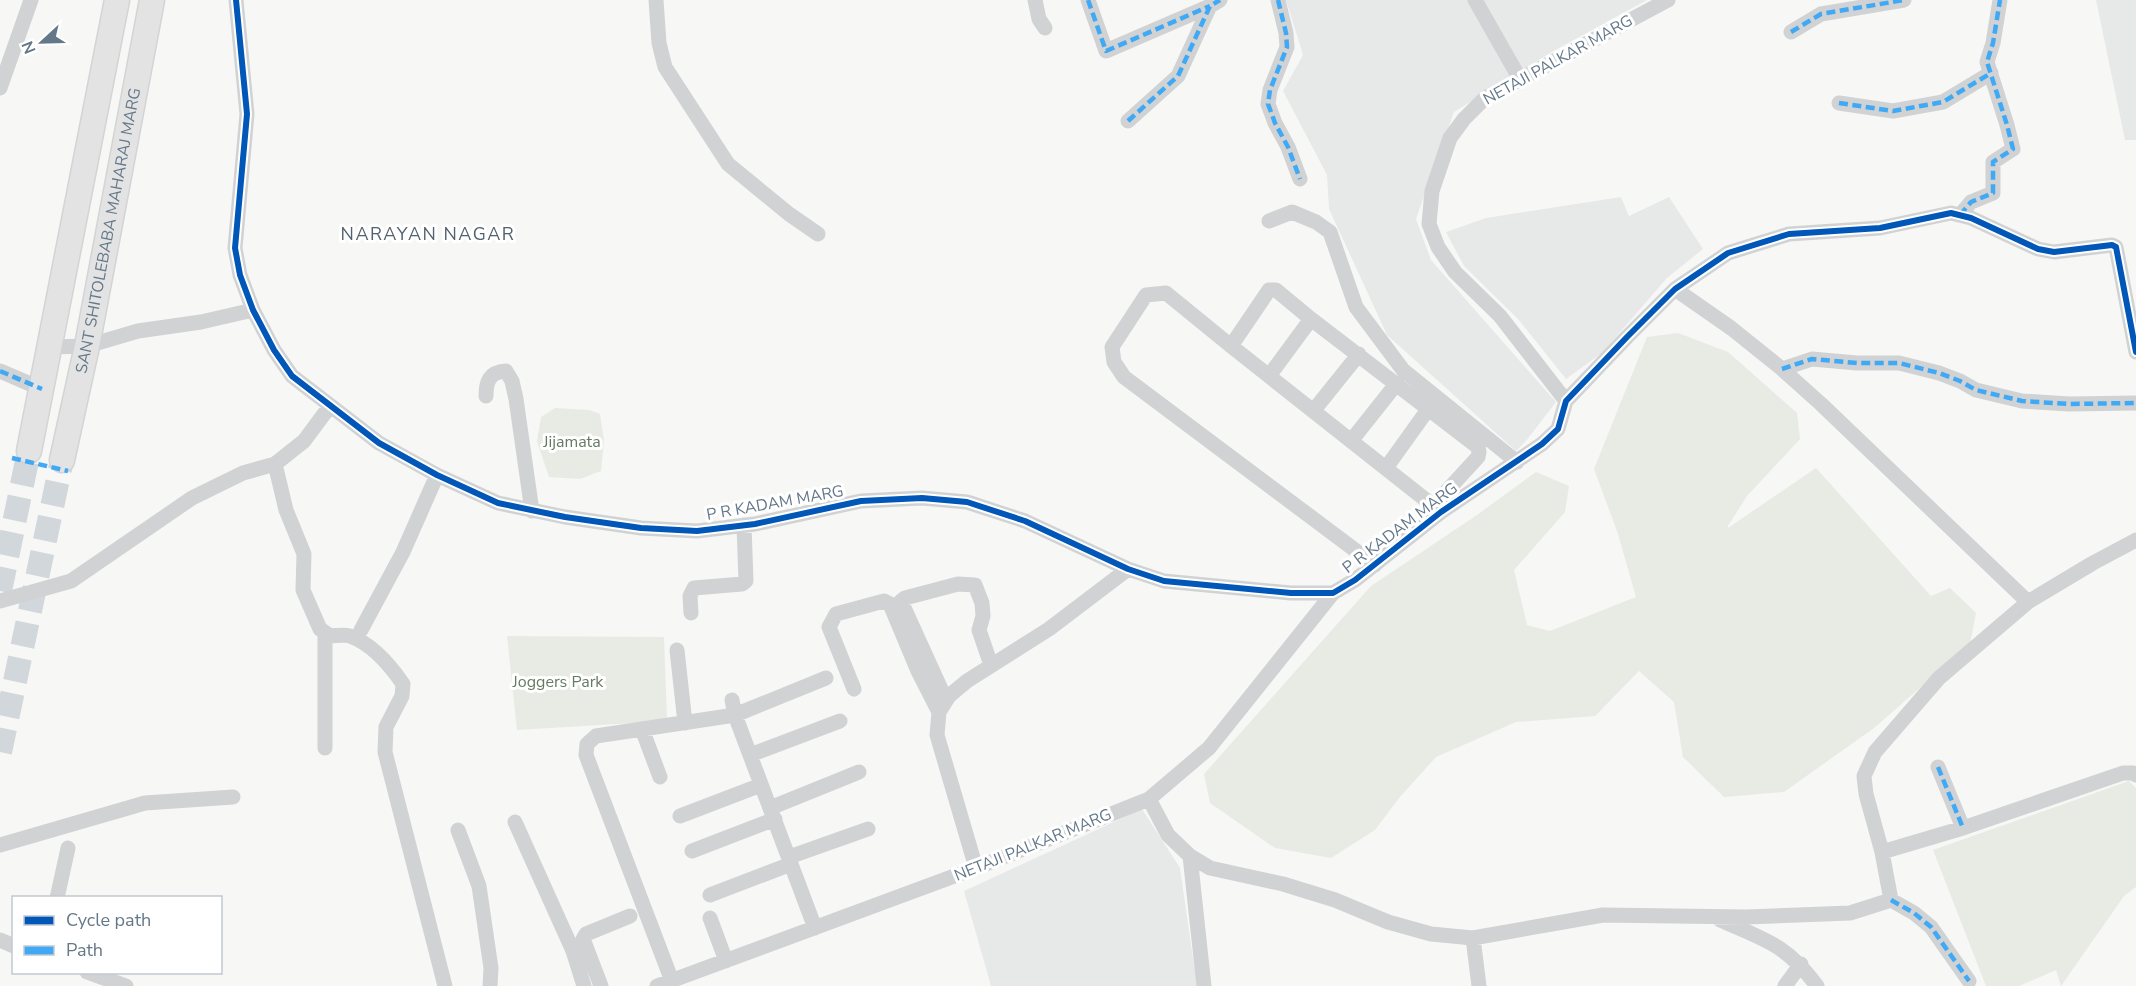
<svg xmlns="http://www.w3.org/2000/svg" width="2136" height="986" font-family="'Nunito Sans',sans-serif">
	<rect width="100%" height="100%" fill="#f7f7f6"/>
	<!-- built -->
	<path fill="#e7e9e9" d="M1286 0H1647L1550 53 1454 112 1416 219 1431 260 1556 402 1526 441 1516 451 1387 335 1329 209 1327 175 1283 91 1303 55Z
		M2096 0H2136V140H2125Z
		M1621 197 1629 216 1669 197 1703 249 1667 278 1602 353 1566 379 1518 319 1464 266 1446 232 1486 218Z
		M1142 809 1180 868 1197 986H991L964 891Z"/>
	<!-- green -->
	<path fill="#e7ebe4" d="M1678 333 1728 352 1797 413 1800 439 1747 496 1728 526V528L1816 468 1931 596 1950 588 1976 613 1970 644 1874 728 1784 792 1724 797 1683 757 1674 702 1639 671 1595 716 1516 722 1436 757 1399 798 1375 830 1331 858 1275 848 1210 803 1204 774 1371 586 1477 515 1536 472 1569 486 1565 512 1514 570 1527 625 1550 631 1636 597 1618 534 1594 469 1647 337Z
		M555 408 589 410 600 414 604 440 601 471 580 479 549 477 537 441 541 417Z
		M507 636 664 637 667 721 517 730Z
		M2129 781 2136 788V887L2124 896 2061 986 2056 970 2019 986H1986L1933 850Z"/>
	<g fill="none" stroke-linecap="round" stroke-linejoin="round">
		<!-- primary-tunnel -->
		<path stroke="#d2d7db" stroke-width="24" stroke-dasharray="24 12" stroke-linecap="butt" d="M0 591 29 451
			M0 752 62 460"/>
		<defs>
			<g id="primary">
				<path d="M29 451 117 0"/>
				<path id="s1" d="M62 460 87 346 152 0"/>
			</g>
		</defs>
		<!-- primary casing -->
		<use href="#primary" stroke="#d3d4d5" stroke-width="27"/>
		<!-- street -->
		<path stroke="#d1d2d3" stroke-width="15" d="M236 0 247 114 235 248 240 275 253 310 274 350 292 376 379 443 437 475 498 503 565 517 641 528 697 531 755 524 861 501 922 498 967 502 1025 521 1128 569 1164 581 1291 593H1333L1355 580 1441 512 1542 444 1558 429 1566 401 1627 337 1675 289 1728 253 1789 234 1880 228 1951 213 1971 218 2038 249 2054 252 2112 245 2116 247 2136 352
			M656 0 659 43 665 67 728 164 789 214 818 234
			M1035 0 1039 19 1045 28
			M1088 0 1106 51 1210 6
			M1278 0 1286 33 1287 47 1270 90 1268 104 1275 123 1288 147 1300 179
			M1475 0 1520 79
			M1791 32 1821 14 1904 0
			M0 88 31 0
			M1839 103 1893 111 1943 102 1991 73
			M1128 121 1178 76 1210 6 1220 0
			M1960 215 1971 202 1993 193V162L2013 149 2007 125 1987 62 1993 43 2000 0
			M1269 221 1292 212 1316 222 1330 232 1356 307 1403 370 1517 462
			M1675 289 1731 328 1782 369 1821 404 2028 602
			M1231 346 1269 290H1276L1311 319
			M50 347 87 346 138 331 201 322 253 310
			M1782 369 1812 359 1857 363H1899L1939 373 1960 381 1976 390 2022 401 2069 404 2136 403
			M0 371 42 389
			M1269 376 1311 319 1478 447 1479 452 1478 457 1433 506
			M486 396C486 382 489 372 506 371L512 381 516 399 532 511
			M1566 401 1500 316 1455 272 1438 247 1429 224 1432 191 1450 138 1464 119 1485 98 1668 0
			M1314 410 1359 354
			M1351 441 1397 383
			M275 464 286 510 304 554 303 590 320 629 330 636C336 636 344 634 350 636 372 644 390 665 403 684L402 696 386 727 385 752 445 986
			M1386 468 1429 408
			M1375 565 1124 377 1114 362 1112 347 1146 295 1166 293 1231 346 1441 512
			M0 601 71 581 192 498 243 473 275 464 304 441 330 406
			M691 613 690 596 694 588 742 584 746 581 744 525
			M361 630 403 552 437 475
			M677 650 685 723
			M854 689 829 627 836 614 884 601 890 604 918 671 939 712
			M732 700 735 715 826 678
			M946 700 901 601 905 598 958 584 975 585 982 603 983 616 979 630 991 665
			M642 729 660 777
			M325 748V634
			M750 755 840 721
			M1938 767 1963 828
			M1149 799 1168 835 1190 856 1210 868 1283 884 1335 900 1388 922 1431 934 1473 938 1603 915 1746 917 1850 913 1891 900 1882 852 1866 794 1864 776 1875 752 1939 678 2028 602 2093 563 2136 540
			M770 808 859 772
			M680 816 761 785
			M515 822 573 951 584 986
			M458 830 479 886 491 968 490 986
			M0 845 145 803 233 797
			M692 851 775 819
			M1882 852 1963 828 2123 773H2133L2136 775
			M1190 856 1204 986
			M789 857 868 829
			M976 868 937 735 939 712 949 696 967 681 1049 629 1128 569
			M710 895 791 864
			M57 898 68 848
			M1891 900 1914 913 1931 927 1969 981
			M710 918 726 961
			M1720 920C1765 940 1786 944 1817 986
			M1473 938 1479 986
			M0 940 14 946
			M87 972 126 986
			M672 981 586 755 587 744 596 736 735 715 815 928
			M601 986 583 939 586 934 630 916
			M657 986 976 868 1149 799 1209 748 1333 593
			M1785 986 1801 964"/>
		<!-- primary -->
		<use href="#primary" stroke="#e3e3e4" stroke-width="24"/>
		<!-- quiet -->
		<path stroke="#3fa9f5" stroke-width="4.5" stroke-dasharray="9 4.5" stroke-linecap="butt" d="M1088 0 1106 51 1210 6
			M1278 0 1286 33 1287 47 1270 90 1268 104 1275 123 1288 147 1300 179
			M1791 32 1821 14 1904 0
			M1839 103 1893 111 1943 102 1991 73
			M1128 121 1178 76 1210 6 1220 0
			M1960 215 1971 202 1993 193V162L2013 149 2007 125 1987 62 1993 43 2000 0
			M1782 369 1812 359 1857 363H1899L1939 373 1960 381 1976 390 2022 401 2069 404 2136 403
			M0 371 42 389
			M12 458 68 471
			M1938 767 1963 828
			M1891 900 1914 913 1931 927 1969 981"/>
		<defs>
			<path id="cycleway" d="M236 0 247 114 235 248 240 275 253 310 274 350 292 376 379 443 437 475 498 503 565 517 641 528 697 531 755 524 861 501 922 498 967 502 1025 521 1128 569 1164 581 1291 593H1333L1355 580 1441 512 1542 444 1558 429 1566 401 1627 337 1675 289 1728 253 1789 234 1880 228 1951 213 1971 218 2038 249 2054 252 2112 245 2116 247 2136 352"/>
		</defs>
		<!-- cycleway casing -->
		<use href="#cycleway" stroke="#fff" stroke-width="10"/>
		<!-- cycleway -->
		<use href="#cycleway" stroke="#0057b8" stroke-width="6"/>
	</g>
	<g text-anchor="middle" dominant-baseline="central" stroke-width="6" stroke-linejoin="round" paint-order="stroke">
		<!-- street labels -->
		<g font-size="16" fill="#647889" stroke="#fff">
			<text transform="translate(1558 60) rotate(-29)">NETAJI PALKAR MARG</text>
			<text stroke="none"><textPath href="#s1" startOffset="234">SANT SHITOLEBABA MAHARAJ MARG</textPath></text>
			<text transform="translate(775 503) rotate(-10)">P R KADAM MARG</text>
			<text transform="translate(1400 528) rotate(-37)">P R KADAM MARG</text>
			<text transform="translate(1033 845) rotate(-22)">NETAJI PALKAR MARG</text>
		</g>
		<!-- park labels -->
		<g font-size="16" fill="#657a60" stroke="#fff">
			<text x="572" y="442">Jijamata</text>
			<text x="558" y="682">Joggers Park</text>
		</g>
		<!-- neighbourhood labels -->
		<g font-size="18" letter-spacing="1.5" fill="#53626e" stroke="#fff">
			<text x="428" y="234">NARAYAN NAGAR</text>
		</g>
	</g>
	<!-- legend -->
	<rect x="12" y="896" width="210" height="78" fill="#ffffff" stroke="#c1c9d0" stroke-width="1.5"/>
	<rect x="24" y="916" width="30" height="9" fill="#0057b8" stroke="#c1c9d0" stroke-width="1.5"/>
	<text x="66" y="926" font-size="18" fill="#647889">Cycle path</text>
	<rect x="24" y="946" width="30" height="9" fill="#3fa9f5" stroke="#c1c9d0" stroke-width="1.5"/>
	<text x="66" y="956" font-size="18" fill="#647889">Path</text>
	<!-- north arrow -->
	<g transform="translate(42 42) rotate(248)" stroke="#ffffff" stroke-width="4.5" paint-order="stroke">
	<path d="M0-4.5L10 22L0 15L-10 22Z" fill="#647889"/>
	<text y="-9" font-size="16" font-weight="bold" text-anchor="middle" fill="#647889">N</text>
	</g>
</svg>
